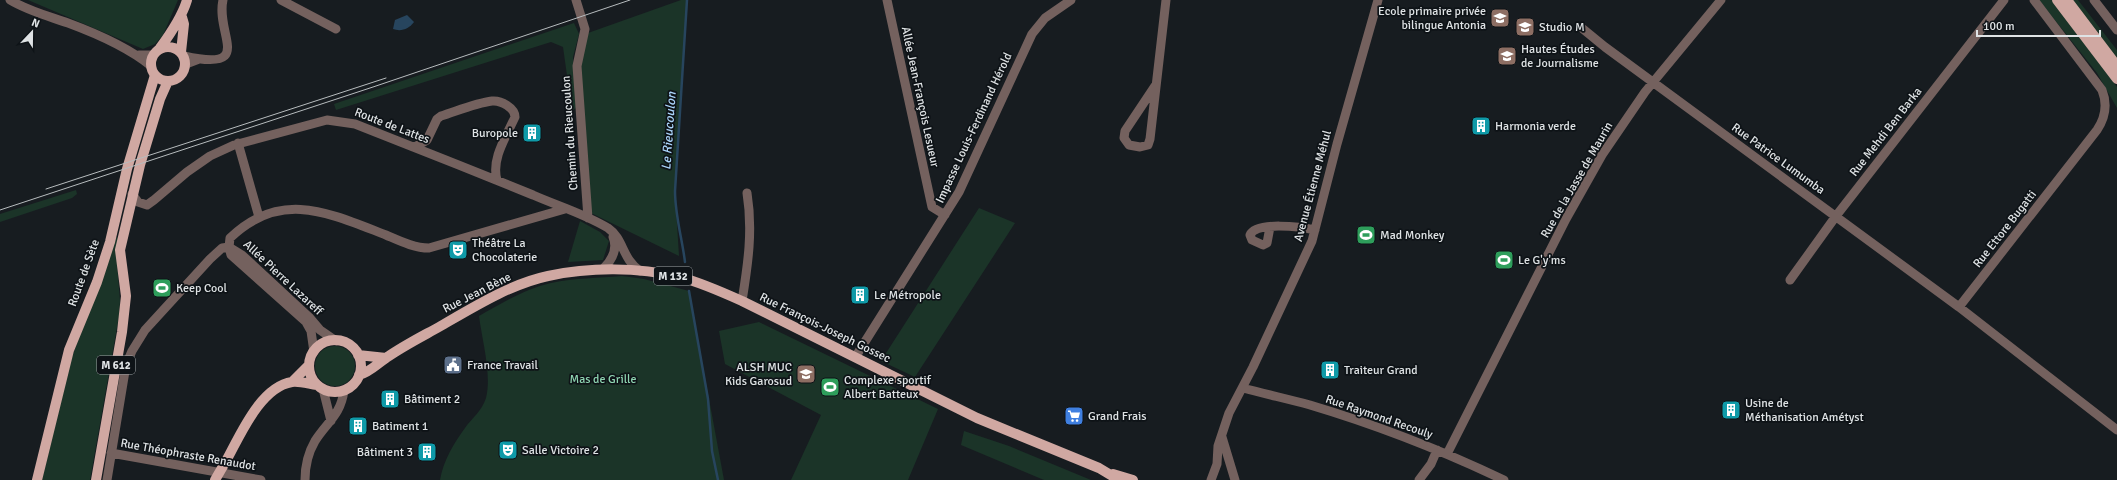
<svg xmlns="http://www.w3.org/2000/svg" width="2117" height="480" font-family="Signika,sans-serif">
	<rect width="100%" height="100%" fill="#171c20"/>
	<!-- green -->
	<path fill="#1b3428" d="M28 0H178L163 35 155 44 143 49Z
		M681 0H687L675 191 679 256 591 213 580 66 588 33Z
		M2039 0H2052L2117 87V108L2097 73Z
		M2072 0H2078L2117 50V60Z
		M574 23 579 34 573 57 577 107 572 111 563 47 551 42 336 110 334 104Z
		M76 190 77 194 72 198 0 222V214Z
		M979 208 1015 223 915 377 881 361Z
		M580 221 600 232 609 241 603 260 568 262Z
		M115 237 118 238 117 263 120 301 119 316 90 480H42L71 360Z
		M622 276 644 279 689 291 724 480H440C443 461 454 443 465 428 472 418 482 411 486 398 492 375 482 340 479 316 502 303 525 289 551 283 575 278 598 278 622 276Z
		M759 322 938 409 908 480H791L821 415 725 364 719 331Z
		M315 366a20 20 0 1 1 40 0a20 20 0 1 1-40 0Z
		M964 431 1009 446 1091 480H1044L961 445Z"/>
	<!-- water -->
	<path fill="#27455e" d="M407 15 414 22C409 29 401 32 393 29L395 20Z"/>
	<g fill="none" stroke-linecap="round" stroke-linejoin="round">
		<!-- stream -->
		<path stroke="#27455e" stroke-width="2.5" d="M685 262C682 238 675 215 675 191L687 0
			M689 291 708 399 712 451 718 480"/>
		<!-- minor -->
		<path stroke="#74615e" stroke-width="9" d="M10 0C28 11 48 16 68 23 95 33 129 48 151 66
			M281 0 336 29
			M576 0 585 29 577 66 588 218
			M887 0 932 207 945 215
			M2094 0 2117 30
			M1583 29 1605 47 1959 307 2117 430
			M139 55H153
			M184 56C256 72 215 34 223 0
			M186 64 199 59
			M1155 86 1125 131 1124 138 1129 145 1140 147 1148 145 1150 139 1166 0
			M238 143 259 217
			M415 147 427 140 437 119 441 116C457 111 476 103 492 101 501 100 515 108 515 117 506 137 491 159 497 180
			M132 194 138 202 147 205 154 200 187 172 210 156 234 145 327 120 355 124C414 147 474 171 533 195 558 206 585 214 608 228 624 239 622 259 640 271
			M1270 227 1267 243 1263 245 1252 240 1250 235C1256 221 1302 227 1315 230
			M229 247 242 255 309 317 320 330 336 341
			M229 247 231 255 306 322 311 331 314 352
			M603 269C612 260 618 249 613 237
			M1790 280 1836 216 2004 0
			M742 301C748 264 753 230 747 193
			M1959 307 2097 130C2105 118 2108 105 2102 90L2034 0
			M856 356 959 192 1032 34 1045 18 1071 0
			M1243 388C1265 394 1288 399 1310 405 1377 425 1441 450 1504 480
			M323 389 331 421
			M1222 437 1235 480
			M111 453 261 480
			M1447 454 1566 219 1602 155 1645 92 1721 0
			M107 480 126 365 132 351 145 330 210 259 222 248 229 247 230 238C281 189 329 213 386 235 400 241 414 248 429 248L565 209
			M305 480C305 467 308 453 315 441 327 422 341 415 344 390
			M1211 480 1217 464 1218 446 1229 413 1253 367 1312 241 1337 144 1378 0
			M1419 480 1431 464 1437 450"/>
		<!-- major -->
		<path stroke="#d0a8a2" stroke-width="10" d="M2057 0 2117 79
			M2067 0 2117 66
			M151 64a17 17 0 1 1 34 0a17 17 0 1 1-34 0Z
			M160 48C171 33 182 17 187 0
			M181 52 184 24 182 17
			M309 366a26 26 0 1 1 52 0a26 26 0 1 1-52 0Z
			M358 355 386 358
			M359 375C370 372 377 364 386 358 403 346 421 337 439 327 472 308 510 284 548 276 590 267 638 267 680 277 702 283 722 292 742 301L977 418 1099 468 1119 480
			M292 382 309 365
			M226 461C240 436 260 387 292 382 300 381 309 384 317 385
			M1113 474 1133 480
			M37 480 69 350 97 282 110 242 127 169 155 75
			M96 480 122 332 126 296 120 250 140 165 160 99 168 81"/>
		<!-- tram -->
		<path stroke="#b7bcbe" stroke-width="1" d="M46 189 386 78
			M0 210 373 87 630 0"/>
		<!-- major-bridge -->
		<path stroke="#d0a8a2" stroke-width="10" d="M215 480 226 461"/>
	</g>
	<!-- icons -->
	<defs>
		<symbol id="school-square" viewBox="-11 -11 22 22"><rect x="-9" y="-9" width="18" height="18" rx="4" fill="#8d6e63" stroke="#0e1317"/><path d="M0-5L7-2L0 1L-7-2ZM-4 1L0 2.5L4 1V4Q0 6-4 4Z" fill="#fff"/></symbol>
		<symbol id="university-square" viewBox="-11 -11 22 22"><rect x="-9" y="-9" width="18" height="18" rx="4" fill="#8d6e63" stroke="#0e1317"/><path d="M0-5L7-2L0 1L-7-2ZM-4 1L0 2.5L4 1V4Q0 6-4 4Z" fill="#fff"/></symbol>
		<symbol id="building-square" viewBox="-11 -11 22 22"><rect x="-9" y="-9" width="18" height="18" rx="4" fill="#0f9aa8" stroke="#0e1317"/><path d="M-4-6H4V6H1V3H-1V6H-4ZM-2.5-4.3h1.7v1.8h-1.7ZM.8-4.3h1.7v1.8H.8ZM-2.5-1h1.7V.8h-1.7ZM.8-1h1.7V.8H.8Z" fill="#fff"/></symbol>
		<symbol id="stadium-square" viewBox="-11 -11 22 22"><rect x="-9" y="-9" width="18" height="18" rx="4" fill="#2e9e5b" stroke="#0e1317"/><path d="M0-5a6.5 5 0 1 0 0 10a6.5 5 0 1 0 0-10ZM-3.5-1.8h7v3.6h-7Z" fill="#fff"/></symbol>
		<symbol id="theatre-square" viewBox="-11 -11 22 22"><rect x="-9" y="-9" width="18" height="18" rx="4" fill="#0f9aa8" stroke="#0e1317"/><path d="M-5-5.5Q0-4 5-5.5V0Q5 5 0 6Q-5 5-5 0ZM-3.3-2.5H-1v1.5H-3.3ZM1-2.5H3.3v1.5H1ZM-2.8 1Q0 5.5 2.8 1Z" fill="#fff"/></symbol>
		<symbol id="civic-square" viewBox="-11 -11 22 22"><rect x="-9" y="-9" width="18" height="18" rx="4" fill="#5c6f8a" stroke="#0e1317"/><path d="M-.6-6.5H3V-4.5H.6V-3L4-1V1h2V6H-6V1h2V-1L-.6-3ZM-1.2 2.5V6h2.4V2.5Z" fill="#fff"/></symbol>
		<symbol id="supermarket-square" viewBox="-11 -11 22 22"><rect x="-9" y="-9" width="18" height="18" rx="4" fill="#3f7fe0" stroke="#0e1317"/><path d="M-6-5.5h2.5l.6 2H6L4.5 2H-2.5L-4.4-4H-6ZM-1.5 3.2a1.3 1.3 0 1 0 .1 0ZM3 3.2a1.3 1.3 0 1 0 .1 0Z" fill="#fff"/></symbol>
	</defs>
	<g fill-rule="evenodd">
		<use href="#school-square" x="1489" y="7" width="22" height="22"/>
		<use href="#university-square" x="1514" y="16" width="22" height="22"/>
		<use href="#university-square" x="1496" y="45" width="22" height="22"/>
		<use href="#building-square" x="1470" y="115" width="22" height="22"/>
		<use href="#building-square" x="521" y="122" width="22" height="22"/>
		<use href="#stadium-square" x="1355" y="224" width="22" height="22"/>
		<use href="#theatre-square" x="447" y="239" width="22" height="22"/>
		<use href="#stadium-square" x="1493" y="249" width="22" height="22"/>
		<use href="#stadium-square" x="151" y="277" width="22" height="22"/>
		<use href="#building-square" x="849" y="284" width="22" height="22"/>
		<use href="#civic-square" x="442" y="354" width="22" height="22"/>
		<use href="#building-square" x="1319" y="359" width="22" height="22"/>
		<use href="#school-square" x="795" y="363" width="22" height="22"/>
		<use href="#stadium-square" x="819" y="376" width="22" height="22"/>
		<use href="#building-square" x="379" y="388" width="22" height="22"/>
		<use href="#building-square" x="1720" y="399" width="22" height="22"/>
		<use href="#supermarket-square" x="1063" y="405" width="22" height="22"/>
		<use href="#building-square" x="347" y="415" width="22" height="22"/>
		<use href="#theatre-square" x="497" y="439" width="22" height="22"/>
		<use href="#building-square" x="416" y="441" width="22" height="22"/>
	</g>
	<g text-anchor="middle" dominant-baseline="central" stroke-width="3.5" stroke-linejoin="round" paint-order="stroke">
		<!-- shield labels -->
		<g fill="#0e1317" stroke="#a0a5a7" stroke-width="1">
			<rect x="654" y="267" width="38" height="18" rx="3"/>
			<rect x="97" y="356" width="38" height="18" rx="3"/>
		</g>
		<g font-size="11" font-weight="bold" fill="#dfe3e5">
			<text x="673" y="276">M 132</text>
			<text x="116" y="365">M 612</text>
		</g>
		<!-- poi labels -->
		<g font-size="12" fill="#dfe3e5" stroke="#0e1317" text-anchor="start">
			<text x="1486" y="11" text-anchor="end">Ecole primaire privée<tspan x="1486" dy="14">bilingue Antonia</tspan></text>
			<text x="1539" y="27">Studio M</text>
			<text x="1521" y="49">Hautes Études<tspan x="1521" dy="14">de Journalisme</tspan></text>
			<text x="1495" y="126">Harmonia verde</text>
			<text x="518" y="133" text-anchor="end">Buropole</text>
			<text x="1380" y="235">Mad Monkey</text>
			<text x="472" y="243">Théâtre La<tspan x="472" dy="14">Chocolaterie</tspan></text>
			<text x="1518" y="260">Le G'y'ms</text>
			<text x="176" y="288">Keep Cool</text>
			<text x="874" y="295">Le Métropole</text>
			<text x="467" y="365">France Travail</text>
			<text x="792" y="367" text-anchor="end">ALSH MUC<tspan x="792" dy="14">Kids Garosud</tspan></text>
			<text x="1344" y="370">Traiteur Grand</text>
			<text x="844" y="380">Complexe sportif<tspan x="844" dy="14">Albert Batteux</tspan></text>
			<text x="404" y="399">Bâtiment 2</text>
			<text x="1745" y="403">Usine de<tspan x="1745" dy="14">Méthanisation Amétyst</tspan></text>
			<text x="1088" y="416">Grand Frais</text>
			<text x="372" y="426">Batiment 1</text>
			<text x="522" y="450">Salle Victoire 2</text>
			<text x="413" y="452" text-anchor="end">Bâtiment 3</text>
		</g>
		<!-- street labels -->
		<g font-size="12" fill="#dfe3e5" stroke="#0e1317">
			<text transform="translate(920 97) rotate(78)">Allée Jean-François Lesueur</text>
			<text transform="translate(392 126) rotate(21)">Route de Lattes</text>
			<text transform="translate(974 128) rotate(-65)">Impasse Louis-Ferdinand Hérold</text>
			<text transform="translate(1886 132) rotate(-52)">Rue Mehdi Ben Barka</text>
			<text transform="translate(570 133) rotate(-94)">Chemin du Rieucoulon</text>
			<text transform="translate(1778 159) rotate(36)">Rue Patrice Lumumba</text>
			<text transform="translate(1577 180) rotate(-60)">Rue de la Jasse de Maurin</text>
			<text transform="translate(1313 186) rotate(-75)">Avenue Étienne Méhul</text>
			<text transform="translate(2005 229) rotate(-52)">Rue Ettore Bugatti</text>
			<text transform="translate(84 273) rotate(-70)">Route de Sète</text>
			<text transform="translate(283 278) rotate(43)">Allée Pierre Lazareff</text>
			<text transform="translate(477 293) rotate(-27)">Rue Jean Bène</text>
			<text transform="translate(825 328) rotate(26)">Rue François-Joseph Gossec</text>
			<text transform="translate(1379 417) rotate(19)">Rue Raymond Recouly</text>
			<text transform="translate(188 455) rotate(10)">Rue Théophraste Renaudot</text>
		</g>
		<!-- park labels -->
		<g font-size="12" fill="#8ed4b1" stroke="#0e1317">
			<text x="603" y="379">Mas de Grille</text>
		</g>
		<!-- water labels -->
		<g font-size="13" font-style="italic" fill="#aad4fa" stroke="#0e1317">
			<text transform="translate(669 131) rotate(-86)">Le Rieucoulon</text>
		</g>
	</g>
	<!-- north arrow -->
	<g transform="translate(32 32) rotate(22)" stroke="#0e1317" stroke-width="3" paint-order="stroke">
	<path d="M0-3L7 15L0 10L-7 15Z" fill="#dfe3e5"/>
	<text y="-6" font-size="11" font-weight="bold" text-anchor="middle" fill="#dfe3e5">N</text>
	</g>
	<!-- scale -->
	<path d="M1977 30v6h123v-6" fill="none" stroke="#dfe3e5" stroke-width="2"/>
	<text x="1983" y="30" font-size="12" fill="#dfe3e5" stroke="#0e1317" stroke-width="3" paint-order="stroke">100 m</text>
</svg>
